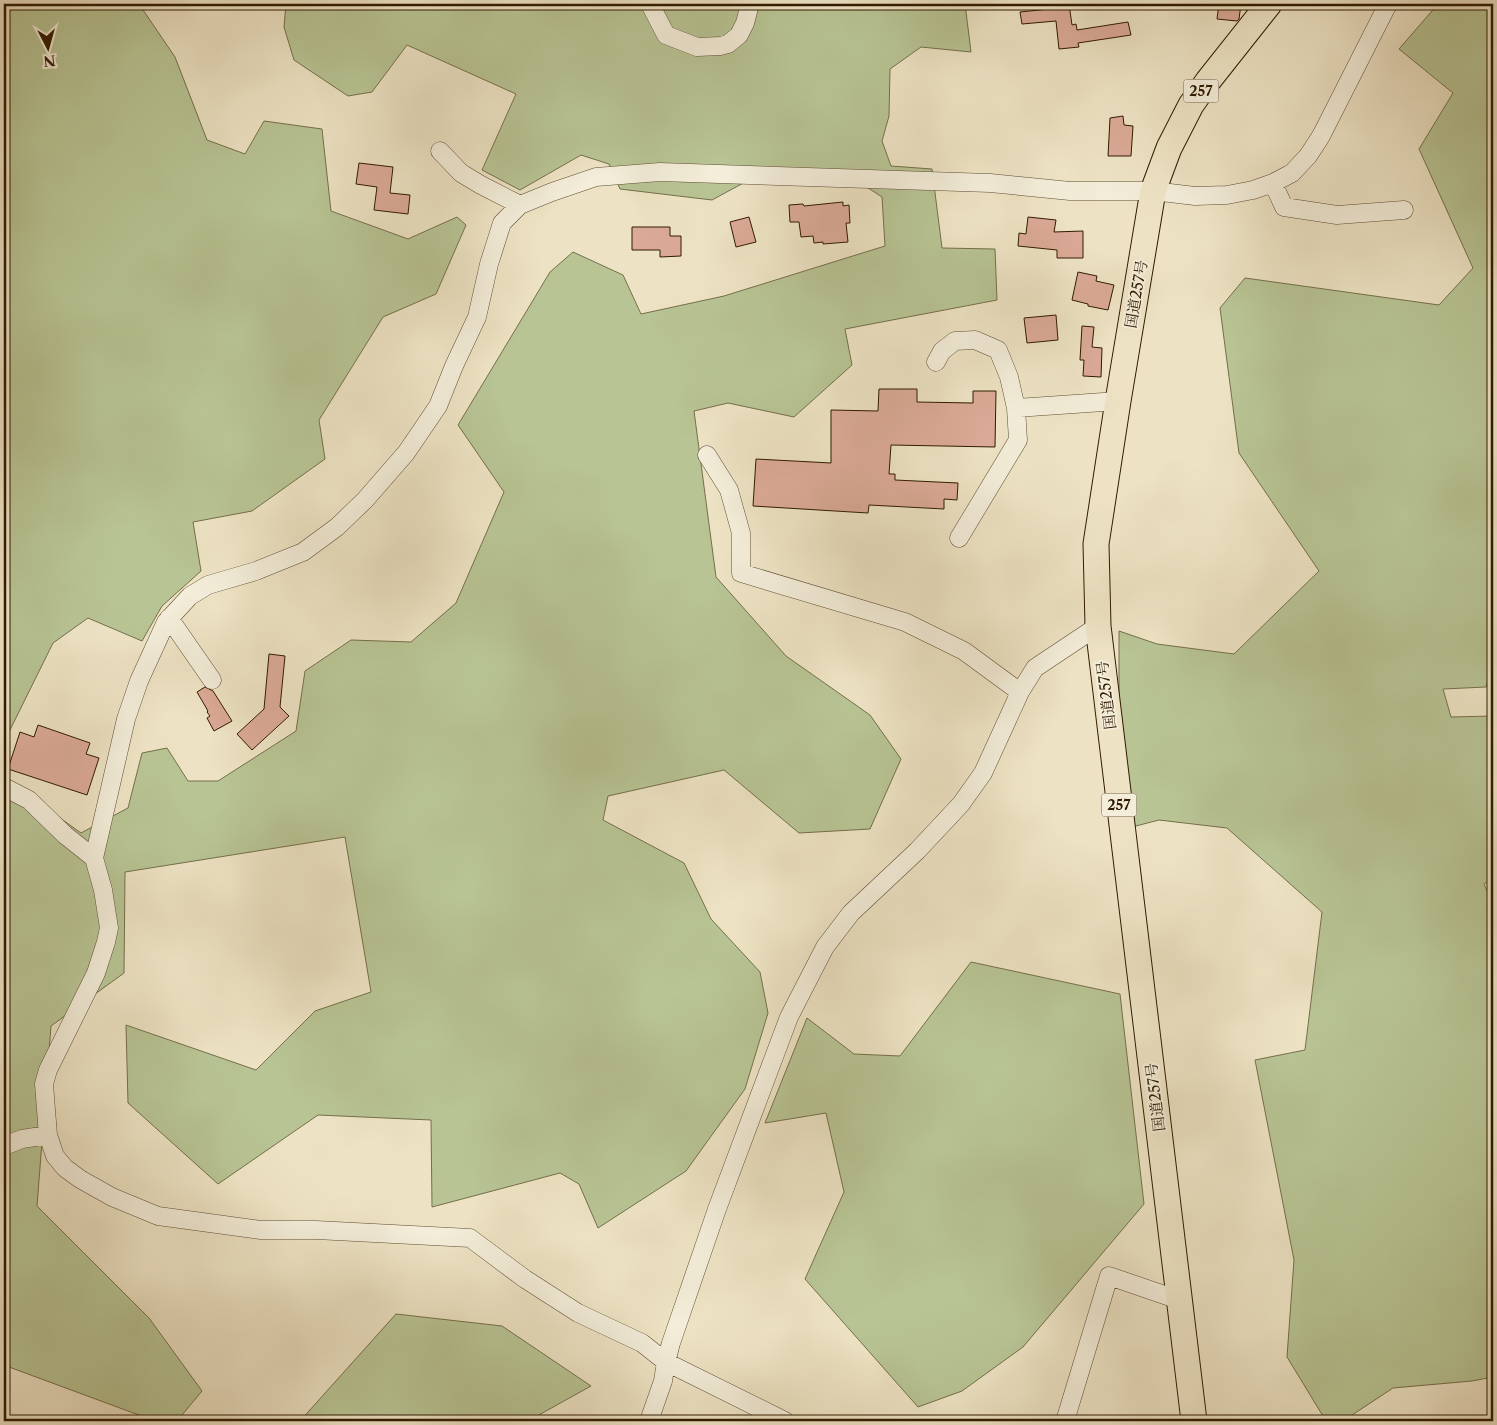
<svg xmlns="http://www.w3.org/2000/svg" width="1497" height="1425" font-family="'Libre Caslon Text','Noto Serif JP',serif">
	<rect width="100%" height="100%" fill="#ede3c4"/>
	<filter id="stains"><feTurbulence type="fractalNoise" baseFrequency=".004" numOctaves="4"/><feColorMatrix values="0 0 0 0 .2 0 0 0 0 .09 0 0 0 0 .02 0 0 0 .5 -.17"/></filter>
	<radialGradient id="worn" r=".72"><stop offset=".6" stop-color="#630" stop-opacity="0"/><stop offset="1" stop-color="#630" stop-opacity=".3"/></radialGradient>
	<!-- green -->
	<path fill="#b8c494" stroke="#746f4a" d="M4 4H139L175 57 207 140 245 154 264 121 322 129 331 211 408 239 457 217 466 225 436 294 383 317 319 420 325 459 252 511 193 522 201 571 162 606 142 641 88 618 53 643 4 742Z
		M286 4H965L971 52 921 47 890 69 889 116 882 141 891 166 932 169 942 248 995 249 997 300 845 329 852 365 794 417 728 403 694 411 716 577 786 656 870 715 901 759 870 829 799 833 724 770 608 796 603 820 684 863 711 919 760 972 768 1013 745 1089 686 1171 598 1228 579 1184 560 1173 432 1207 431 1120 318 1115 218 1184 128 1103 126 1025 256 1070 315 1011 371 992 345 837 125 872 124 973 51 1026 37 1206 149 1318 202 1391 177 1421H155L9 1367 4 1373V778L81 833 128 808 142 753 167 748 188 781H218L296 731 305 671 351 640 411 642 456 603 504 492 458 425 550 272 573 252 623 275 641 314 724 296 885 246 882 197 842 171 771 168 712 200 620 189 609 164 581 155 520 190 482 170 516 94 407 45 372 92 348 96 294 60 284 27Z
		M1438 4H1493V665L1486 687 1443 689 1451 717 1493 716V879L1484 884 1493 904V1377L1472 1381 1393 1388 1343 1421H1326L1287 1357 1294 1260 1255 1060 1305 1050 1322 912 1227 828 1159 820 1132 827 1119 723V631L1157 644 1234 654 1319 571 1239 453 1220 308 1245 278 1439 305 1473 268 1419 149 1453 93 1399 49Z
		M971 962 1120 994 1144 1204 1023 1347 962 1391 918 1407 805 1279 844 1192 826 1113 765 1123 807 1018 854 1054 900 1056Z
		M396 1314 502 1326 591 1386 528 1421H300Z"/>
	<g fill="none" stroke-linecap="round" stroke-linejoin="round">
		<!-- stream -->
		<path stroke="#727b73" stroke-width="4.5" d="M4 721 8 718"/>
	</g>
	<!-- building -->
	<path fill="#dbaa97" stroke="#301a01" d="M1048 4H1069L1072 25 1076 24 1077 30 1128 22 1131 35 1078 43 1079 47 1059 49 1056 21 1022 24 1020 12 1049 9Z
		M1219 4H1241L1239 19 1237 21 1217 19Z
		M1123 116 1124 125 1133 126 1131 156H1108L1110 118Z
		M359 163 393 167 390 193 410 195 408 214 374 210 377 187 356 184Z
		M843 202V206L849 205 850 223H846L848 242 823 244V242L814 243 813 236 801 237 799 222H790L789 205 803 204 804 206Z
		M749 217 756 242 736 247 730 222Z
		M1028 217 1056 220 1054 232 1083 231V258H1057V250L1018 246 1019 233 1026 234Z
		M632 227H670V236H681V256L660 257V250H632Z
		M1078 272 1097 276 1096 281 1114 285 1108 310 1088 306V304L1072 300Z
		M1056 315 1058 340 1027 343 1024 318Z
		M1082 326 1094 327 1092 347 1102 348 1101 377 1083 376 1084 360H1080Z
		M879 389H917V402L973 403V391H996L995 447 891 445 889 474H895V480L958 483 957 500 944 499V509L869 505 868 513 753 506 756 459 831 463V410L878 411Z
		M269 654 285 656 280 707 289 716 252 750 237 734 264 709Z
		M205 687 213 691 232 721 214 731 207 718 210 716 207 712 208 711 197 692Z
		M38 725 90 743 86 754 99 758 87 795 8 769 20 732 34 737Z"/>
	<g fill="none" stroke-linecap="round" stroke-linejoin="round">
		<defs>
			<path id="minor" d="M650 4 666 35 697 47 720 46 728 44 739 35 745 23 750 4
				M440 151 461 173 481 185 520 205
				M1273 183 1284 207 1337 215 1404 210
				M936 362 942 351 955 341 975 340 998 350 1009 377 1016 408
				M707 455 729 490 741 533V573L905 622 964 651 1020 692
				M959 538 1018 440 1016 408 1118 401
				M169 618 212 680
				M4 787 29 800 65 835 94 858
				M4 1146 22 1139 48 1135
				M649 1421 663 1381 666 1362 671 1343 717 1209 789 1017 825 947 851 913 917 851 961 804 983 773 1020 692 1035 668 1098 626
				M785 1421 666 1362 642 1343 578 1313 525 1279 470 1238 316 1230H261L158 1216 112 1197 80 1179 65 1168 55 1156 48 1135 44 1084 48 1070 96 973 106 942 109 928 103 890 94 858 126 719 139 681 166 622 190 596 208 585 256 571 303 552 337 527 365 500 406 453 438 406 454 366 477 317 489 264 502 223 520 205 552 192 596 177 660 172 990 183 1070 191H1153L1195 196 1227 195 1253 190 1273 183 1292 173 1308 156 1321 136 1388 4
				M1065 1421 1109 1276 1179 1300"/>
			<path id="highway" d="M1194 1421 1098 626 1096 544 1118 401 1153 191 1169 148 1191 105 1208 81 1269 4"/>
		</defs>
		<!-- minor casing -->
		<use href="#minor" stroke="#5f4c32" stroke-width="19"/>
		<!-- highway casing -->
		<use href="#highway" stroke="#301a01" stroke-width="27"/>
		<!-- minor -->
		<use href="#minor" stroke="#f3edd9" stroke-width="18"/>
		<!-- highway -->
		<use href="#highway" stroke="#ede3c4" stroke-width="25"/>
	</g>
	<g text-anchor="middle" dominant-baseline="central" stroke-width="4" stroke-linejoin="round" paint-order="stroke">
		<!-- shield labels -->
		<g fill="#f3edd9" stroke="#6a5942" stroke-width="1">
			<rect x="1183.5" y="79.5" width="35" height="23" rx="4"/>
			<rect x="1101.5" y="793.5" width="35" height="23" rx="4"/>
		</g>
		<g font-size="14" font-weight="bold" fill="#301a01">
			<text x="1201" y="91">257</text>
			<text x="1119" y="805">257</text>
		</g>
		<!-- street labels -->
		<g font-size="15" fill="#301a01" stroke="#f3edd9">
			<text transform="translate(1136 294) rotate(-80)">国道257号</text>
			<text transform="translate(1106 695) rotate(-97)">国道257号</text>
			<text transform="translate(1155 1097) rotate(-97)">国道257号</text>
		</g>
	</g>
	<!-- margin -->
	<rect width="1497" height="1425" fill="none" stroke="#ede3c4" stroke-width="20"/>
	<rect x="5" y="5" width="1487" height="1415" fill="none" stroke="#301a01" stroke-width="2.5"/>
	<rect x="10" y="10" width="1477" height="1405" fill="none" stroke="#301a01"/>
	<!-- north arrow -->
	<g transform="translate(48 48) rotate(174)" stroke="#f3edd9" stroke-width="4" paint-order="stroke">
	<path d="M0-4L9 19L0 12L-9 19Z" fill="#301a01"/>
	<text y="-8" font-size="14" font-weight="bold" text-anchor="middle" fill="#301a01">N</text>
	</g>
	<rect width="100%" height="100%" filter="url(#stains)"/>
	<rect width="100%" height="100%" fill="url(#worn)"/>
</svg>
